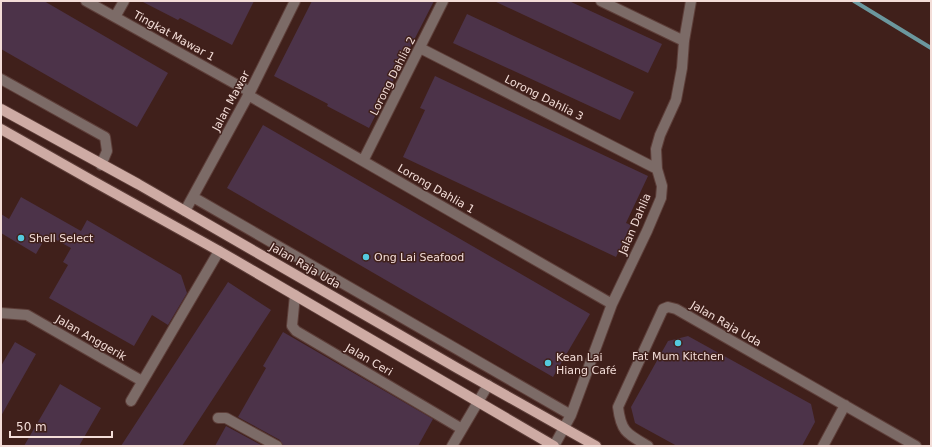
<svg xmlns="http://www.w3.org/2000/svg" width="932" height="447" font-family="'DejaVu Sans',sans-serif">
	<rect width="100%" height="100%" fill="#40201b"/>
	<g fill="none" stroke-linecap="round" stroke-linejoin="round">
		<!-- stream -->
		<path stroke="#6b979e" stroke-width="4" d="M854 1 931 48"/>
	</g>
	<!-- building -->
	<path fill="#4c3349" d="M1 1H44L168 73 137 127 1 49Z
		M141 1H254L232 45 180 18 178 20Z
		M312 1H434L369 128 327 106 328 104 274 76Z
		M494 1H569L662 44 648 73Z
		M467 14 634 92 620 120 453 43Z
		M435 76 648 176 626 223 631 225 616 257 403 157 425 110 420 108Z
		M263 125 590 314 553 377 227 188Z
		M21 197 81 231 87 220 181 275 187 293 168 325 152 315 134 346 49 298 68 265 63 262 71 248 47 235 36 254 1 233V214L9 219Z
		M228 282 271 310 182 446H121Z
		M283 332 433 419 418 446H283L280 440 238 417 266 368 263 366Z
		M688 336 811 404 815 422 802 446H677L635 423 631 407 668 341Z
		M15 342 36 354 1 416V366Z
		M60 384 101 408 79 446H24Z
		M226 426 263 446H215Z"/>
	<g fill="none" stroke-linecap="round" stroke-linejoin="round">
		<defs>
			<path id="minor" d="M86 1 250 92
				M601 1 684 41
				M115 17 124 1
				M420 48 657 169
				M1 79 105 137 107 151 101 165
				M248 95 612 304
				M363 161 443 1
				M193 197 571 415
				M185 211 250 92 295 1
				M295 295 292 326 296 331 462 429
				M1 313 27 315 142 381
				M131 401 219 251
				M218 418H226L277 446
				M452 446 488 385
				M554 446 571 415 612 304 647 231 661 198 662 186 657 169 656 149 660 135 676 100 682 68 684 41 691 1
				M648 446C627 434 621 432 618 407L663 309 668 307 676 309 916 446
				M823 446 845 405"/>
			<path id="major" d="M1 109 138 184 457 368 596 446
				M1 129 91 180 219 251 554 446"/>
		</defs>
		<!-- minor casing -->
		<use href="#minor" stroke="#5d3e39" stroke-width="12"/>
		<!-- major casing -->
		<use href="#major" stroke="#5d3e39" stroke-width="12"/>
		<!-- minor -->
		<use href="#minor" stroke="#7c6b67" stroke-width="10"/>
		<!-- major -->
		<use href="#major" stroke="#ceaba4" stroke-width="10"/>
	</g>
	<!-- markers -->
	<g fill="#54cade" stroke="#40201b" stroke-width="1.5">
		<circle cx="21" cy="238" r="4"/>
		<circle cx="366" cy="257" r="4"/>
		<circle cx="678" cy="343" r="4"/>
		<circle cx="548" cy="363" r="4"/>
	</g>
	<g text-anchor="middle" dominant-baseline="central" stroke-width="3" stroke-linejoin="round" paint-order="stroke">
		<!-- street labels -->
		<g font-size="11" fill="#f3ddd8" stroke="#40201b">
			<text transform="translate(174 36) rotate(29)">Tingkat Mawar 1</text>
			<text transform="translate(393 76) rotate(-63)">Lorong Dahlia 2</text>
			<text transform="translate(544 98) rotate(27)">Lorong Dahlia 3</text>
			<text transform="translate(231 101) rotate(-62)">Jalan Mawar</text>
			<text transform="translate(436 189) rotate(30)">Lorong Dahlia 1</text>
			<text transform="translate(635 224) rotate(-67)">Jalan Dahlia</text>
			<text transform="translate(305 266) rotate(30)">Jalan Raja Uda</text>
			<text transform="translate(726 324) rotate(30)">Jalan Raja Uda</text>
			<text transform="translate(91 338) rotate(30)">Jalan Anggerik</text>
			<text transform="translate(369 360) rotate(30)">Jalan Ceri</text>
		</g>
		<!-- poi labels -->
		<g font-size="11" fill="#f3ddd8" stroke="#40201b" text-anchor="start">
			<text x="29" y="238">Shell Select</text>
			<text x="374" y="257">Ong Lai Seafood</text>
			<text x="678" y="356" text-anchor="middle">Fat Mum Kitchen</text>
			<text x="556" y="357">Kean Lai<tspan x="556" dy="13">Hiang Café</tspan></text>
		</g>
	</g>
	<!-- border -->
	<rect width="932" height="447" fill="none" stroke="#f3ddd8" stroke-width="4"/>
	<!-- scale -->
	<path d="M10 431v6h102v-6" fill="none" stroke="#f3ddd8" stroke-width="2"/>
	<text x="16" y="431" font-size="12" fill="#f3ddd8" stroke="#40201b" stroke-width="3" paint-order="stroke">50 m</text>
</svg>
